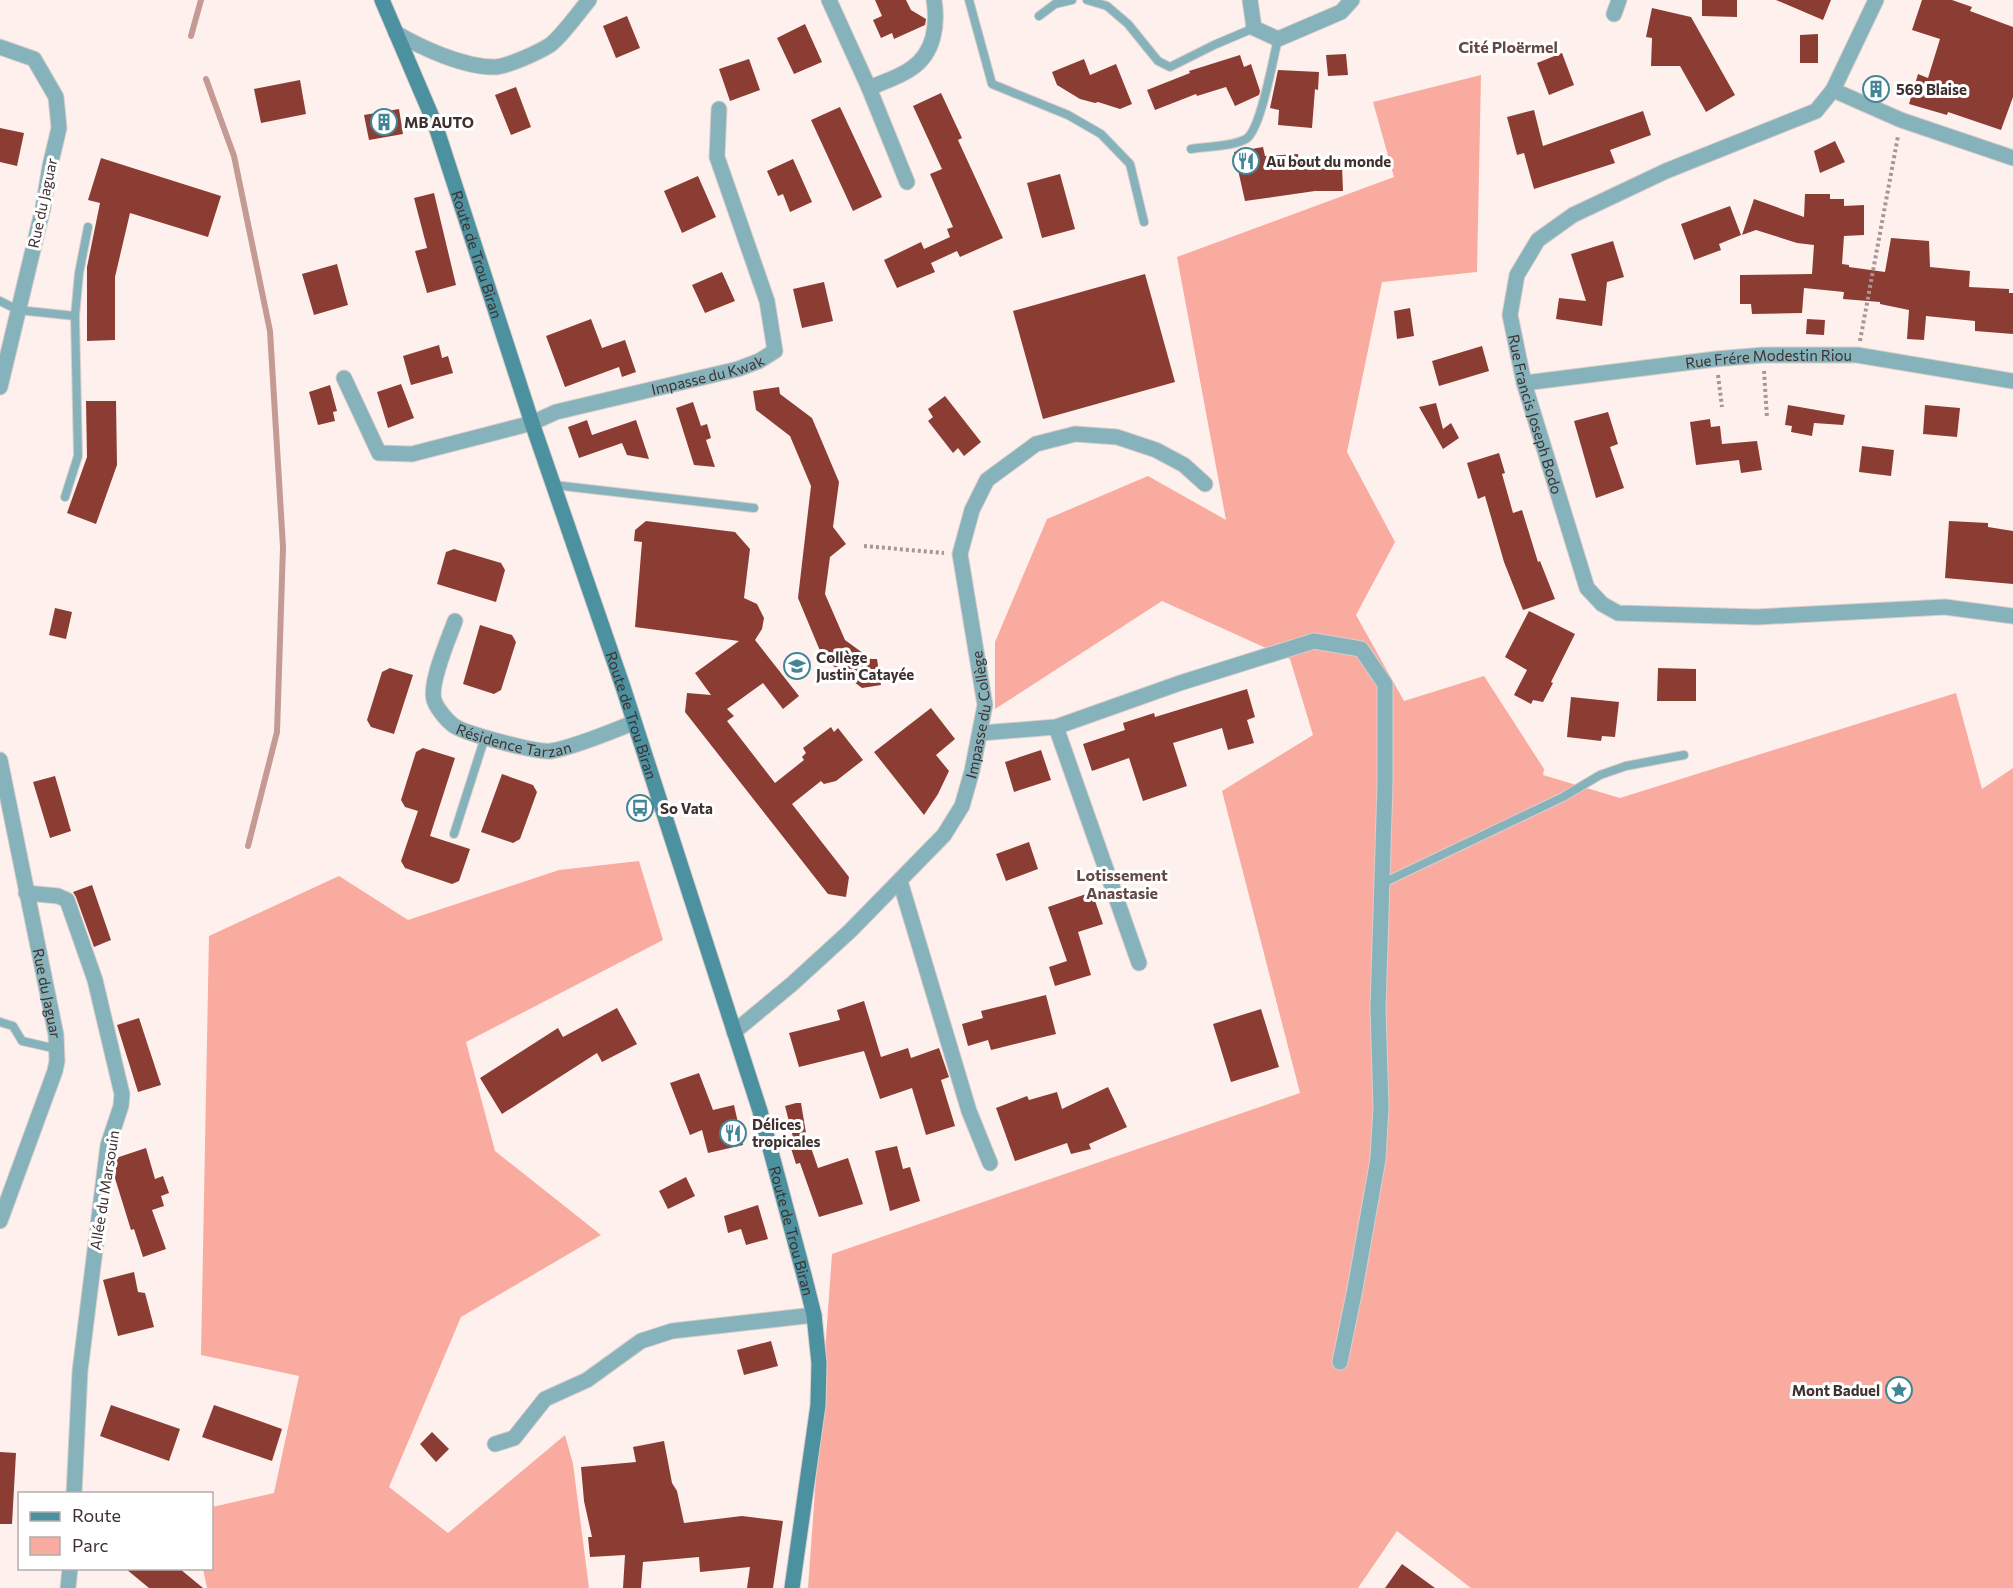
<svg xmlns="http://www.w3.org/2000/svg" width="2013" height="1588" font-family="Commissioner,sans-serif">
	<rect width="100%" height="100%" fill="#fef0ed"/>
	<!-- green -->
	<path fill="#faaba0" d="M1481 75 1477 272 1382 282 1347 452 1395 542 1356 615 1404 701 1484 676 1544 769 1543 775 1620 798 1956 693 1982 789 2013 768V1588H1471L1397 1531 1358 1588H808L832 1254 1300 1093 1222 791 1313 735 1290 659 1162 601 995 709V642L1047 519 1148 476 1226 520 1177 257 1394 177 1373 102Z
		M639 861 663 940 466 1042 495 1151 601 1235 461 1317 389 1487 448 1533 565 1435 573 1464 589 1588H207L203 1569 212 1568V1507L274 1493 299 1376 201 1355 209 936 339 876 408 920 559 870Z"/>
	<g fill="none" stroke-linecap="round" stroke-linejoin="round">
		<!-- stream -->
		<path stroke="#c49a93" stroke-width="6" d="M191 36 201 0
			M206 79 234 156 270 331 283 547 277 732 248 846"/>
	</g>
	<!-- building -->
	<path fill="#8b3d34" d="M875 0H906L911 10 926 19 925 25 894 39 892 33 881 38 873 20 882 16Z
		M1702 0H1737V17L1702 16Z
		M1776 0H1831L1823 20Z
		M1922 0H1952L1972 7 1970 11 2013 27V97L2001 130 1948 112 1947 115 1909 104 1918 74 1928 78 1940 39 1912 30Z
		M1652 8 1691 17 1735 95 1706 112 1680 66H1651L1652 38 1646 37Z
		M627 16 640 48 616 58 603 26Z
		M805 24 822 62 794 74 777 38Z
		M1818 34V63H1800V35Z
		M1562 53 1574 85 1549 95 1537 63Z
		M1346 54 1348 75 1328 76 1326 55Z
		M1240 55 1244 67 1251 64 1260 91 1259 95 1235 106 1226 87 1197 96 1196 94 1155 110 1147 90 1190 73 1189 71Z
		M749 59 760 90 730 101 719 69Z
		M1084 59 1090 75 1116 64 1132 104 1120 109 1098 102 1095 103 1080 99 1057 85 1052 72Z
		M1278 70 1319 72 1318 90 1315 89 1312 128 1278 125 1279 110 1270 108Z
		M300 80 306 114 261 123 254 89Z
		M516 87 531 127 511 135 495 95Z
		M941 93 962 138 958 140 1003 238 960 257 957 251 931 263 935 272 897 288 884 260 921 242 924 249 950 237 947 229 953 227 930 174 942 169 913 106Z
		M840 107 882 197 853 211 811 120Z
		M399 109 403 134 369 140 364 115Z
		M1534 110 1543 146 1643 111 1651 135 1610 150 1615 163 1534 189 1524 153 1517 155 1507 117Z
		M0 128 24 133 17 166 0 162Z
		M1835 141 1845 162 1820 173 1814 151Z
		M1263 147 1265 156 1298 154 1299 163 1321 159V165H1342L1343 191H1315L1245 201 1234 152Z
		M101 158 221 196 208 237 130 213 115 277V340L87 341V267L100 203 88 200Z
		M793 159 812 202 790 212 783 194 778 196 767 171Z
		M1060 174 1075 229 1042 238 1027 183Z
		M698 176 716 217 682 233 664 191Z
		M434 193 456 285 427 293 415 251 427 248 414 198Z
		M1805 194H1830V199H1844V206L1864 205V235L1844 236 1842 264 1849 265V267L1885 272 1891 238 1929 241 1930 267 1970 271 1969 287 2009 289V293H2013V334L1975 331V321L1926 316 1924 340 1907 339 1909 310 1880 304V302L1843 299 1844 292 1804 288 1802 313 1752 314 1751 304H1740V275L1812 274 1814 245 1797 243 1756 230 1742 235 1754 199 1804 217Z
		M1730 206 1741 235 1719 244 1721 250 1694 260 1681 224Z
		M1613 241 1624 277 1607 282 1602 326 1556 319 1559 298 1586 301 1571 254Z
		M337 264 348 305 314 315 302 274Z
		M722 272 735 301 705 313 692 285Z
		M1145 274 1175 382 1043 419 1013 311Z
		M824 282 833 321 802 328 793 289Z
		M1410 308 1414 336 1397 339 1394 311Z
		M591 319 602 348 625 340 636 372 622 377 619 367 565 387 546 336Z
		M1807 319 1825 320 1824 335 1806 334Z
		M439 345 442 358 448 356 453 373 411 385 403 356Z
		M1482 346 1489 371 1439 386 1432 361Z
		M401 384 414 418 388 428 377 392Z
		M330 385 337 411 333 412 335 421 318 425 309 392Z
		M779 387 780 394 812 418 839 482 833 527 846 544 830 557 825 594 845 640 871 659H877L881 685 862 688 823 658 798 598 811 486 790 436 756 410 753 391Z
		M945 396 981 442 964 456 958 448 953 453 928 421 933 417 928 409Z
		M86 401H116L117 465 96 524 67 513 87 457Z
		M693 402 701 426 707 424 711 438 706 440 715 467 694 465 676 408Z
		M1436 403 1443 429 1451 423 1459 438 1443 449 1419 407Z
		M1788 405 1845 415 1843 425 1814 423 1812 436 1791 432 1792 426 1785 425Z
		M1925 405 1960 408 1957 437 1923 434Z
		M1608 412 1618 444 1610 447 1624 488 1596 498 1574 421Z
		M1710 419 1711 427 1720 426 1722 444 1757 441 1762 470 1741 473 1739 460 1696 465 1690 422Z
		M587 420 592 435 636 420 649 459 627 455 622 443 579 458 568 427Z
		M1862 446 1894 450 1891 476 1859 472Z
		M1499 453 1505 473 1502 474 1513 513 1522 510 1538 562 1540 561 1555 599 1523 610 1504 562 1485 496 1478 499 1467 463Z
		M646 521 735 532 750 549 744 598 757 604 764 618 762 629 755 640 799 696 783 709 763 683 727 709 734 716 727 721 775 783 804 760 802 757 806 753 803 748 831 727 834 732 838 728 863 760 836 781 824 784 821 781 792 804 849 877 846 897 828 894 685 712 687 693 711 695 695 673 739 641 635 627 642 542 634 541 635 530Z
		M1949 521 1988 523V527L2013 531V584L1945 578Z
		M454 549 501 563 505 570 496 602 437 584 446 552Z
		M55 608 72 612 66 639 49 635Z
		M1529 611 1575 634 1551 682 1553 683 1543 702 1533 700 1531 704 1514 695 1527 670 1505 657Z
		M480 625 512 635 516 642 501 690 494 694 463 684Z
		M390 668 413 675 394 734 371 727 367 720 382 672Z
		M1658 668 1696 669V701H1657Z
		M1247 689 1255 717 1247 720 1254 743 1228 750 1222 728 1173 743 1187 786 1143 801 1129 758 1092 771 1083 744 1125 730 1123 723 1154 713 1155 717Z
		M1571 697 1619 702 1615 737 1602 736 1601 741 1567 737Z
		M931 708 955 739 936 755 949 771 938 794 924 815 874 752Z
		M423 748 455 758 430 836 470 849 459 881 452 884 405 868 401 861 418 811 405 807 401 800 416 752Z
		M1041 750 1051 780 1014 792 1005 762Z
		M502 774 533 785 537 792 520 839 513 843 481 832Z
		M55 776 71 831 50 838 33 782Z
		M1029 842 1038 869 1006 881 996 854Z
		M92 885 111 940 94 947 76 897 73 892Z
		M1092 892 1103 924 1078 932 1091 975 1055 986 1049 967 1067 961 1048 907Z
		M1046 995 1056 1034 991 1050 988 1040 968 1046 962 1024 983 1018 981 1011Z
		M864 1001 881 1057 908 1048 911 1058 939 1048 949 1077 941 1080 955 1126 926 1135 912 1088 880 1099 864 1051 799 1067 789 1033 840 1020 837 1010Z
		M617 1008 637 1044 602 1062 597 1053 502 1114 480 1078 558 1028 563 1037Z
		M1261 1009 1279 1067 1231 1082 1213 1024Z
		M139 1018 161 1085 138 1092 117 1025Z
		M699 1073 713 1110 734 1105 743 1145 708 1153 702 1130 690 1135 670 1083Z
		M1108 1087 1127 1127 1089 1144 1091 1149 1071 1154 1067 1143 1015 1161 996 1108 1027 1096 1029 1100 1057 1092 1062 1109Z
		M796 1103H801L806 1133 818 1168 848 1158 863 1204 819 1217 801 1166 800 1163 796 1164 789 1142 794 1141 785 1106Z
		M897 1146 903 1169 910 1167 920 1201 890 1211 875 1151Z
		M146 1148 155 1179 163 1176 169 1193 161 1196 164 1206 152 1210 166 1249 143 1257 134 1229 131 1230 114 1175 116 1158Z
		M686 1177 695 1196 668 1209 659 1191Z
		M758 1205 768 1239 746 1245 741 1229 728 1233 724 1216Z
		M134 1272 138 1292 145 1293 154 1327 118 1336 103 1280Z
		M771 1341 778 1366 744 1375 737 1350Z
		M111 1405 180 1429 169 1461 100 1436Z
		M214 1405 282 1429 272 1461 202 1437Z
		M432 1432 449 1449 436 1462 420 1444Z
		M664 1441 672 1483 677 1491 684 1523 742 1516 783 1521 773 1588H747L750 1567 700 1572 699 1557 643 1562 641 1588H623L625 1555 590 1557 588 1537H592L584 1501 581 1467 636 1462 633 1447Z
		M0 1452 16 1453 12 1524H0Z
		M1402 1564 1435 1588H1385Z
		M126 1569H180L203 1588H149Z"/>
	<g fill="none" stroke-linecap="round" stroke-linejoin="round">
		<defs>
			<path id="lane" d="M969 0 992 84 1068 115 1101 134 1130 164 1144 222
				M1087 0 1107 6 1128 24 1158 61 1170 67 1214 45 1254 28
				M1039 16 1055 4 1072 0
				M1191 149C1208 146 1231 147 1246 139 1261 130 1273 58 1278 39
				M0 301 18 310 75 316
				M554 485 754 508
				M65 497 78 456 75 316 79 273 88 227
				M454 834 485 737
				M1383 883 1563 797 1600 775 1626 766 1684 755
				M0 1022 13 1026 22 1041 57 1049"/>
			<g id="street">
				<path d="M829 0 869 88 907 182"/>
				<path d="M1250 0 1254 28 1278 39 1341 12 1352 0"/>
				<path id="s1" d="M1876 0 1833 90 1816 111 1666 171 1573 215 1538 240 1517 275 1510 315 1524 383 1587 588 1602 604 1618 613 1757 617 1945 607 2013 616"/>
				<path d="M1614 14 1619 0"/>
				<path d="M396 33C422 48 463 67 494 67 507 67 539 52 550 45 561 37 579 12 589 0"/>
				<path d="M0 47 34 59 56 97 59 128 50 166 43 208 0 387"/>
				<path d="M869 88C883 82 900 77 912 68 934 53 938 25 934 0"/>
				<path d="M1833 90 1901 120 2013 158"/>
				<path id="s2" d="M344 378 379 453 412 454 532 423 556 412 738 369 759 361 775 351 767 301 717 157 719 109"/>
				<path id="s3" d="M1524 383 1716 359 1763 355H1857L2013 381"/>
				<path id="s4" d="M455 621C449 638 429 683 434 700 437 709 449 724 458 728 472 735 537 753 551 751 575 747 610 732 633 723"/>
				<path d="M1056 727 1139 963"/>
				<path d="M981 733 1056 727 1180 683 1314 641 1361 649 1385 684V784L1378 1008 1381 1107 1378 1159 1355 1289 1340 1362"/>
				<path id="s5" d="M0 760 56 1035 57 1061 55 1071 0 1221"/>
				<path d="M900 881 969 1111 990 1163"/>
				<path d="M26 893 58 896 67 900 95 980 122 1094 121 1106 108 1145 80 1371 74 1494"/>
				<path id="s6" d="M734 1032 792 984 850 931 944 835 962 806 972 771 985 705 960 554 972 510 987 480 1036 444 1075 434 1117 437 1156 450 1184 465 1205 484"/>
				<path d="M495 1444 514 1438 545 1399 587 1380 641 1341 672 1331 814 1315"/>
				<path d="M68 1588 70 1568"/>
			</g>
			<g id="secondary">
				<path id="s7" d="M382 0 435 124 532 423 623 687 760 1111 805 1279 814 1315 819 1363 818 1405 792 1588"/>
			</g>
		</defs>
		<!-- lane casing -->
		<use href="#lane" stroke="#dbcecb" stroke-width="10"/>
		<!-- street casing -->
		<use href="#street" stroke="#dbcecb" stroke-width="17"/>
		<!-- secondary casing -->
		<use href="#secondary" stroke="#dbcecb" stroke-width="17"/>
		<!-- path -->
		<path stroke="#a59795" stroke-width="4" stroke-dasharray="3 3" stroke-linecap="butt" d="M1860 341 1898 136
			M1764 371 1767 418
			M1718 375 1722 407
			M864 546 944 553"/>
		<!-- lane -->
		<use href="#lane" stroke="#86b2bc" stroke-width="8"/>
		<!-- street -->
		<use href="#street" stroke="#86b2bc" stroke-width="15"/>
		<!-- secondary -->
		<use href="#secondary" stroke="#4b91a0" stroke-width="15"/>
	</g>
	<!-- icons -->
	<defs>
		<symbol id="building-ring" viewBox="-11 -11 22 22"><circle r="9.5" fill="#fff" stroke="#428695" stroke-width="1.5"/><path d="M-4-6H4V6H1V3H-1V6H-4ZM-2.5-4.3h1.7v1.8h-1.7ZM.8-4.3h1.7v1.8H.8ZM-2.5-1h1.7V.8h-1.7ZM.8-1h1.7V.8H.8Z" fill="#428695"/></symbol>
		<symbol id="restaurant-ring" viewBox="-11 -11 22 22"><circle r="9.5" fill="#fff" stroke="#428695" stroke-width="1.5"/><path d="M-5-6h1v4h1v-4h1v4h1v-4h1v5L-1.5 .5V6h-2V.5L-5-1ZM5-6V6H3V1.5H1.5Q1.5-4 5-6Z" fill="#428695"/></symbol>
		<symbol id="school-ring" viewBox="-11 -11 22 22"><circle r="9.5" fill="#fff" stroke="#428695" stroke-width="1.5"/><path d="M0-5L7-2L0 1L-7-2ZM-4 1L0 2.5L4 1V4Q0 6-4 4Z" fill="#428695"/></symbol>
		<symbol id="bus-ring" viewBox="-11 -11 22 22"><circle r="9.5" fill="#fff" stroke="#428695" stroke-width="1.5"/><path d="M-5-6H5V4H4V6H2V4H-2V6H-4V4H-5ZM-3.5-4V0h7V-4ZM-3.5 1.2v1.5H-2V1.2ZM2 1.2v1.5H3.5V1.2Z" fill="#428695"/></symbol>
		<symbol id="sight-ring" viewBox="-11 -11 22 22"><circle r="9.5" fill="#fff" stroke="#428695" stroke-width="1.5"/><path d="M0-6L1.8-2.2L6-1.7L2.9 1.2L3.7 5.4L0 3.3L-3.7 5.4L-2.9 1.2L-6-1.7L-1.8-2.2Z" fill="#428695"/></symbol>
	</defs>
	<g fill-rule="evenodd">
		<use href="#building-ring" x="1861" y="74" width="30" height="30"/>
		<use href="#building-ring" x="369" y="107" width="30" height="30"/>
		<use href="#restaurant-ring" x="1231" y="146" width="30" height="30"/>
		<use href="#school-ring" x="782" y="651" width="30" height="30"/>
		<use href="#bus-ring" x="625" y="793" width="30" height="30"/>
		<use href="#restaurant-ring" x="718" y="1118" width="30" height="30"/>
		<use href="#sight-ring" x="1884" y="1375" width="30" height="30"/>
	</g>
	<g text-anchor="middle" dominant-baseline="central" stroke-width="6" stroke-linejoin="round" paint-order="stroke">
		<!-- poi labels -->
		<g font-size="15" font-weight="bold" fill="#3e312f" stroke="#fff" text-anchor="start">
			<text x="1896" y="89">569 Blaise</text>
			<text x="404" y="122">MB AUTO</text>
			<text x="1266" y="161">Au bout du monde</text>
			<text x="816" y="657">Collège<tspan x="816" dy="17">Justin Catayée</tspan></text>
			<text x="660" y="808">So Vata</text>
			<text x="752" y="1124">Délices<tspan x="752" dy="17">tropicales</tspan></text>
			<text x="1880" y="1390" text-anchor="end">Mont Baduel</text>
		</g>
		<!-- street labels -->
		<g font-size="15" fill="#3e312f" stroke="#fff">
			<text transform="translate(42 203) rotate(-78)">Rue du Jaguar</text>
			<text stroke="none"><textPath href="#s7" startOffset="272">Route de Trou Biran</textPath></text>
			<text stroke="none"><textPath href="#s3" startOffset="246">Rue Frére Modestin Riou</textPath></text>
			<text stroke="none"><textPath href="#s2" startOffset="422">Impasse du Kwak</textPath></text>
			<text stroke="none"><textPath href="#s1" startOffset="618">Rue Francis Joseph Bodo</textPath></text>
			<text stroke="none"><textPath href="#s6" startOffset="416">Impasse du Collège</textPath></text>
			<text stroke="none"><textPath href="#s7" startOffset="758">Route de Trou Biran</textPath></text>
			<text stroke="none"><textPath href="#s4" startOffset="178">Résidence Tarzan</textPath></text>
			<text stroke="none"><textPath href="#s5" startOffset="238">Rue du Jaguar</textPath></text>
			<text transform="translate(104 1190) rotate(-81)">Allée du Marsouin</text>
			<text stroke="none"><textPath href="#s7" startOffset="1298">Route de Trou Biran</textPath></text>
		</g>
		<!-- neighbourhood labels -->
		<g font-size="16" font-weight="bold" fill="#634844" stroke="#fff">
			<text x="1508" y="46">Cité Ploërmel</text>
			<text x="1122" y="874">Lotissement<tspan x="1122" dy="18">Anastasie</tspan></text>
		</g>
	</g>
	<!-- legend -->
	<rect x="18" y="1492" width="195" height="78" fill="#ffffff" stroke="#b2adac" stroke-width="1.5"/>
	<rect x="30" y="1512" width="30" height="9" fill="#4b91a0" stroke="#b2adac" stroke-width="1.5"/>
	<text x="72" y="1522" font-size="18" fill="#3e312f">Route</text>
	<rect x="30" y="1537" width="30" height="18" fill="#faaba0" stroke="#b2adac" stroke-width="1.5"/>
	<text x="72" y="1552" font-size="18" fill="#3e312f">Parc</text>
</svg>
